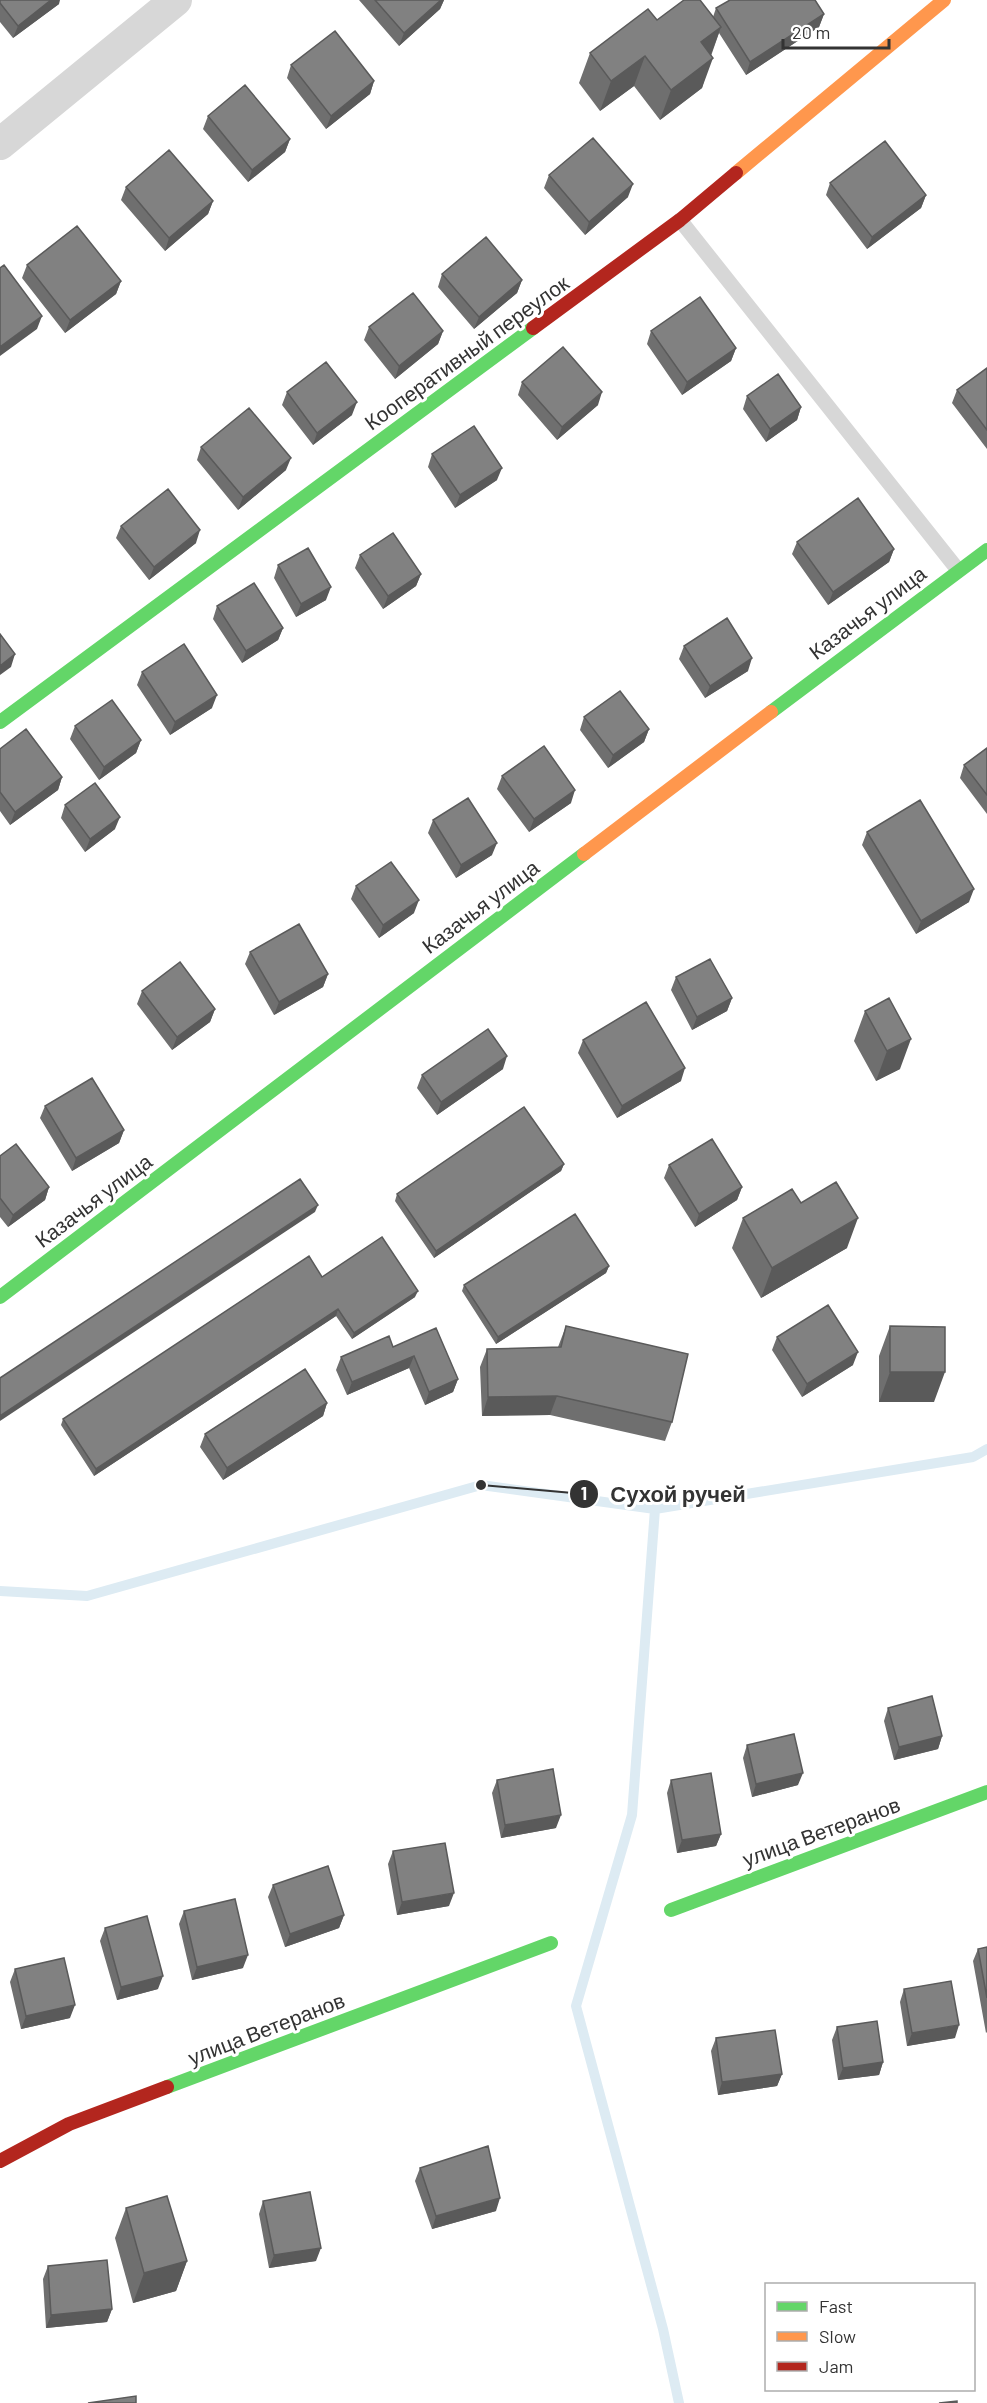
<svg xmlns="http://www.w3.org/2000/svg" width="987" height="2403" font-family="Barlow,sans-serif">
	<rect width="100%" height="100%" fill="#fff"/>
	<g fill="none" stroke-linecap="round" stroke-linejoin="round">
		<!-- stream -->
		<path stroke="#ddebf3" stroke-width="10" d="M655 1509 632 1815 576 2006 663 2329 679 2403
			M0 1591 87 1596 481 1485 655 1509 973 1457 987 1449"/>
		<!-- lane -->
		<path stroke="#d7d7d7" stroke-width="15" d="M680 220 958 570"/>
		<!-- street -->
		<path stroke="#d7d7d7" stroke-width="32" d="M0 144 176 0"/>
		<!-- fast -->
		<path stroke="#63d668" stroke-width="14" d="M771 712 987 550
			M0 722 533 328
			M0 1297 584 854
			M671 1910 987 1792
			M167 2087 551 1943"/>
		<!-- slow -->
		<path stroke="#ff974d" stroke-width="14" d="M736 173 944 0
			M584 854 771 712"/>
		<!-- jam -->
		<path stroke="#b3261e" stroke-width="14" d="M533 328 680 220 736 173
			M0 2161 69 2124 167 2087"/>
	</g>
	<!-- wall -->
	<path fill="#6f6f6f" d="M0 0 59 4 13 38 0 22Z
		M359 0H444L440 9 399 46Z
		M716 8 824 14 819 27 746 75 719 33 711 56 702 88 660 120 634 86 600 111 579 83 590 53 657 20 713 17Z
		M291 65 374 81 370 94 326 129 287 78Z
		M208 116 290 139 285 152 248 182 203 129Z
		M549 175 628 197 585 235 544 188Z
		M830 183 926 195 921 208 867 249 826 195Z
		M126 187 213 201 208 214 165 251 121 200Z
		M27 265 121 281 116 294 65 333 22 278Z
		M442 274 522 280 517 293 474 329 438 287Z
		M369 327 443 331 438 344 395 379 364 340Z
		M651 331 736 348 731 361 682 395 647 344Z
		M987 368V449L952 403 957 390Z
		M522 382 598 405 557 440 518 395Z
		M287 392 352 415 313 445 282 405Z
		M747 396 801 407 797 420 766 442 743 409Z
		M201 447 286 470 238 510 197 460Z
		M432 454 497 480 455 508 428 467Z
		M121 526 196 543 149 580 116 538Z
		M797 542 894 549 889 562 828 605 792 554Z
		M360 555 421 574 416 586 383 609 355 568Z
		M278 565 326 600 296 617 274 578Z
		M217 606 283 628 278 640 242 663 213 619Z
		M684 646 748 671 705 698 679 659Z
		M142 672 212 708 170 735 137 685Z
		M584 717 649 729 644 742 608 768 580 730Z
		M75 726 141 740 136 753 99 780 70 739Z
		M987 748V814L960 778 964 765Z
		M0 749 62 777 58 790 10 825 0 811Z
		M502 776 571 803 529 832 497 789Z
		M65 805 115 829 85 852 61 818Z
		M433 820 492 855 456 878 428 833Z
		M867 832 969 902 916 934 862 845Z
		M356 886 414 913 379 938 351 899Z
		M250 952 328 974 323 987 274 1015 245 964Z
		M676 977 732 998 727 1011 692 1030 671 990Z
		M142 991 215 1009 210 1022 172 1050 137 1004Z
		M865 1011 900 1069 876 1081 854 1041Z
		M583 1040 681 1081 617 1118 578 1053Z
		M503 1069 437 1115 417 1088 422 1075Z
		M45 1106 124 1130 119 1143 72 1171 40 1118Z
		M0 1156 49 1187 45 1200 8 1227 0 1217Z
		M564 1164 561 1171 434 1258 395 1201 397 1194Z
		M669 1165 742 1187 737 1200 695 1227 664 1178Z
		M801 1203 847 1248 761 1298 732 1248 743 1218Z
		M609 1266 606 1273 496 1344 462 1291 464 1285Z
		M322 1277 415 1297 352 1339 336 1316 94 1476 61 1425 63 1419Z
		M566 1326 672 1422 665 1441 550 1415 482 1416 480 1367 487 1349 558 1347Z
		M890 1326 934 1402H879V1356Z
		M436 1328 458 1379 453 1392 425 1405 409 1368 347 1395 336 1370 341 1357 393 1347Z
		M777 1337 853 1365 802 1397 772 1350Z
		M327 1403 323 1416 223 1480 200 1447 205 1434Z
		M888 1708 942 1736 938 1749 894 1760 884 1721Z
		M747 1745 798 1785 752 1797 743 1758Z
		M497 1780 556 1828 501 1838 492 1793Z
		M671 1780 721 1834 716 1846 677 1853 667 1793Z
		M393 1851 449 1906 397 1915 388 1864Z
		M273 1885 344 1915 339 1928 285 1947 268 1897Z
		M184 1911 243 1968 192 1980 179 1924Z
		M105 1928 158 1989 117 2000 100 1941Z
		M987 1947V2032L986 2033 973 1961 978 1949Z
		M15 1969 70 2018 21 2029 10 1982Z
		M904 1989 955 2038 907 2046 900 2002Z
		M837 2027 883 2062 879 2075 838 2080 832 2040Z
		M716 2038 782 2074 777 2086 718 2095 711 2051Z
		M420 2168 496 2211 432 2229 415 2181Z
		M263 2201 316 2261 269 2268 259 2214Z
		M126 2208 187 2261 176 2291 133 2303 115 2238Z
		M48 2266 112 2309 107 2322 46 2328 43 2279Z"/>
	<!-- shaded-wall -->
	<path fill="#5a5a5a" d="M51 0H60L59 4 13 38 18 26Z
		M441 0H444L440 9 399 46 404 33Z
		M824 14 819 27 746 75 750 62Z
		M721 27 710 57 701 42Z
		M645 56 634 86 600 111 611 81Z
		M713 58 702 88 660 120 671 90Z
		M374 81 370 94 326 129 331 116Z
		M290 139 285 152 248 182 252 170Z
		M633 184 628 197 585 235 589 222Z
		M926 195 921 208 867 249 872 237Z
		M213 201 208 214 165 251 169 238Z
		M522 280 517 293 474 329 479 317Z
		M121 281 116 294 65 333 70 320Z
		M42 316 37 329 0 356V347Z
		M443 331 438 344 395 379 399 366Z
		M736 348 731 361 682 395 687 382Z
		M602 392 598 405 557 440 562 427Z
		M357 402 352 415 313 445 317 433Z
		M801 407 797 420 766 442 770 429Z
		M291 458 286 470 238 510 243 497Z
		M502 468 497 480 455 508 460 495Z
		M200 530 196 543 149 580 154 567Z
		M894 549 889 562 828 605 833 592Z
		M421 574 416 586 383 609 388 596Z
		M331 587 326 600 296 617 301 604Z
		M283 628 278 640 242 663 246 651Z
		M15 654 11 667 0 675V666Z
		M752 658 748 671 705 698 710 686Z
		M217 695 212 708 170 735 175 722Z
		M649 729 644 742 608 768 613 755Z
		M141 740 136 753 99 780 104 767Z
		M62 777 58 790 10 825 15 812Z
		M575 790 571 803 529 832 534 819Z
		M120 817 115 829 85 852 90 839Z
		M497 843 492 855 456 878 461 865Z
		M974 889 969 902 916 934 921 921Z
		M419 900 414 913 379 938 383 925Z
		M328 974 323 987 274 1015 279 1002Z
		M732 998 727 1011 692 1030 697 1017Z
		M215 1009 210 1022 172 1050 177 1037Z
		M911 1039 900 1069 876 1081 887 1051Z
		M507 1056 503 1069 437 1115 441 1102Z
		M685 1068 681 1081 617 1118 622 1106Z
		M124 1130 119 1143 72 1171 76 1158Z
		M564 1164 561 1171 434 1258 436 1251Z
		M49 1187 45 1200 8 1227 13 1215Z
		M742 1187 737 1200 695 1227 699 1214Z
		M318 1205 315 1212 0 1421V1416Z
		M858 1218 847 1248 761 1298 772 1268Z
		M609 1266 606 1273 496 1344 498 1337Z
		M418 1291 415 1297 352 1339 354 1333Z
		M338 1309 336 1316 94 1476 96 1469Z
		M858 1352 853 1365 802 1397 807 1384Z
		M414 1356 409 1368 347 1395 352 1382Z
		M890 1372H945L934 1402H879Z
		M458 1379 453 1392 425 1405 429 1392Z
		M557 1396 550 1415 482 1416 488 1397Z
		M327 1403 323 1416 223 1480 227 1468Z
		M942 1736 938 1749 894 1760 899 1747Z
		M803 1773 798 1785 752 1797 756 1784Z
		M561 1815 556 1828 501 1838 505 1825Z
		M721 1834 716 1846 677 1853 682 1840Z
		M454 1893 449 1906 397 1915 402 1902Z
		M344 1915 339 1928 285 1947 290 1934Z
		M248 1955 243 1968 192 1980 197 1967Z
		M163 1976 158 1989 117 2000 121 1987Z
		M75 2005 70 2018 21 2029 26 2016Z
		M959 2025 955 2038 907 2046 912 2033Z
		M883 2062 879 2075 838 2080 843 2068Z
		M782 2074 777 2086 718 2095 722 2082Z
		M500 2198 496 2211 432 2229 436 2216Z
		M321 2248 316 2261 269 2268 274 2255Z
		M187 2261 176 2291 133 2303 144 2273Z
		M112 2309 107 2322 46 2328 51 2315Z"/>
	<!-- building -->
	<path fill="#818181" stroke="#5a5a5a" stroke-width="1.5" d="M0 0H51L18 26 0 3Z
		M375 0H441L404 33Z
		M684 0H700L721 27 701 42 713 58 671 90 645 56 611 81 590 53 648 9 657 20Z
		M730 0H815L824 14 750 62 716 8Z
		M335 31 374 81 331 116 291 65Z
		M245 85 290 139 252 170 208 116Z
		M593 138 633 184 589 222 549 175Z
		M885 141 926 195 872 237 830 183Z
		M169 150 213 201 169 238 126 187Z
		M77 226 121 281 70 320 27 265Z
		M486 237 522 280 479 317 442 274Z
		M4 265 42 316 0 347V268Z
		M413 293 443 331 399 366 369 327Z
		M700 297 736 348 687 382 651 331Z
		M563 347 602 392 562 427 522 382Z
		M326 362 357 402 317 433 287 392Z
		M987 368V430L957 390Z
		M778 374 801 407 770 429 747 396Z
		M249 408 291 458 243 497 201 447Z
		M474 426 502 468 460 495 432 454Z
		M168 489 200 530 154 567 121 526Z
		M858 498 894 549 833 592 797 542Z
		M393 533 421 574 388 596 360 555Z
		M308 548 331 587 301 604 278 565Z
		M254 583 283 628 246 651 217 606Z
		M727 618 752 658 710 686 684 646Z
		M0 634 15 654 0 666Z
		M184 644 217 695 175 722 142 672Z
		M620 691 649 729 613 755 584 717Z
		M112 700 141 740 104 767 75 726Z
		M26 729 62 777 15 812 0 792V749Z
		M544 746 575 790 534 819 502 776Z
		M987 748V795L964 765Z
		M95 783 120 817 90 839 65 805Z
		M468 798 497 843 461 865 433 820Z
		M920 800 974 889 921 921 867 832Z
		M391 862 419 900 383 925 356 886Z
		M299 924 328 974 279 1002 250 952Z
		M710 959 732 998 697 1017 676 977Z
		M180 962 215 1009 177 1037 142 991Z
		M889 998 911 1039 887 1051 865 1011Z
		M646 1002 685 1068 622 1106 583 1040Z
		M488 1029 507 1056 441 1102 422 1075Z
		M92 1078 124 1130 76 1158 45 1106Z
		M524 1107 564 1164 436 1251 397 1194Z
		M712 1139 742 1187 699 1214 669 1165Z
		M16 1144 49 1187 13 1215 0 1198V1156Z
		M300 1179 318 1205 0 1416V1378Z
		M836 1182 858 1218 772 1268 743 1218 792 1189 801 1203Z
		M575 1214 609 1266 498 1337 464 1285Z
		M382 1237 418 1291 354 1333 338 1309 96 1469 63 1419 309 1256 322 1277Z
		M828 1305 858 1352 807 1384 777 1337Z
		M566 1326 688 1354 672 1422 557 1396 488 1397 487 1349 561 1347Z
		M890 1326 945 1327V1372H890Z
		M436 1328 458 1379 429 1392 414 1356 352 1382 341 1357 389 1336 393 1347Z
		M305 1369 327 1403 227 1468 205 1434Z
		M932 1696 942 1736 899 1747 888 1708Z
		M794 1734 803 1773 756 1784 747 1745Z
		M553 1769 561 1815 505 1825 497 1780Z
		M711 1773 721 1834 682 1840 671 1780Z
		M445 1843 454 1893 402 1902 393 1851Z
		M328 1866 344 1915 290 1934 273 1885Z
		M235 1899 248 1955 197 1967 184 1911Z
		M147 1916 163 1976 121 1987 105 1928Z
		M987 1947V1998L978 1949Z
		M64 1958 75 2005 26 2016 15 1969Z
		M951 1981 959 2025 912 2033 904 1989Z
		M877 2021 883 2062 843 2068 837 2027Z
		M775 2030 782 2074 722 2082 716 2038Z
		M488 2146 500 2198 436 2216 420 2168Z
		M310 2192 321 2248 274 2255 263 2201Z
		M167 2196 187 2261 144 2273 126 2208Z
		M107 2260 112 2309 51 2315 48 2266Z
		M136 2396V2403H88Z
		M957 2401V2403H939Z"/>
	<g text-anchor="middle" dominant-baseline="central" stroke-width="6" stroke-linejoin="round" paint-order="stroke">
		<!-- street labels -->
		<g font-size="21" fill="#333" stroke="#fff">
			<text transform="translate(466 352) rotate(-36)">Кооперативный переулок</text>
			<text transform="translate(867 612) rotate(-37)">Казачья улица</text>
			<text transform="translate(480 906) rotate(-37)">Казачья улица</text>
			<text transform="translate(93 1200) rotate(-37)">Казачья улица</text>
			<text transform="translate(821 1831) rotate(-20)">улица Ветеранов</text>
			<text transform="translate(266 2028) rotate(-21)">улица Ветеранов</text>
		</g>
	</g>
	<!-- callouts -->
	<path fill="none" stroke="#333" stroke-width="2" d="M481 1485L584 1494"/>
	<g fill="#333" stroke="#fff" stroke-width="2">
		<circle cx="481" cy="1485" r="6"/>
		<circle cx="584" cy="1494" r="15"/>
	</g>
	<g font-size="18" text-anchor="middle" font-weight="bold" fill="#fff">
		<text x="584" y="1500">1</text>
	</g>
	<g font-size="22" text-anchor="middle" font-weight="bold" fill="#333" stroke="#fff" stroke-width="6" stroke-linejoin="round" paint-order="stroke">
		<text x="678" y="1502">Сухой ручей</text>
	</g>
	<!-- legend -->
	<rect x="765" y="2283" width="210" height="108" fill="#ffffff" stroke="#adadad" stroke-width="1.5"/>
	<rect x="777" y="2302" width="30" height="9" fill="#63d668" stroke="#adadad" stroke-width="1.5"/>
	<text x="819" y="2313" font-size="18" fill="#333333">Fast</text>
	<rect x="777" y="2332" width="30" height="9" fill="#ff974d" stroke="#adadad" stroke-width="1.5"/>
	<text x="819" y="2343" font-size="18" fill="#333333">Slow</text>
	<rect x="777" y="2362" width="30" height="9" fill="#b3261e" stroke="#adadad" stroke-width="1.5"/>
	<text x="819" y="2373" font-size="18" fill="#333333">Jam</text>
	<!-- scale -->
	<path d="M783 39v9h106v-9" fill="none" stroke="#333333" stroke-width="3"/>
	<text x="792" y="39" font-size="18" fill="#333333" stroke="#ffffff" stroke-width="4.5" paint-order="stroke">20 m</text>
</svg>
